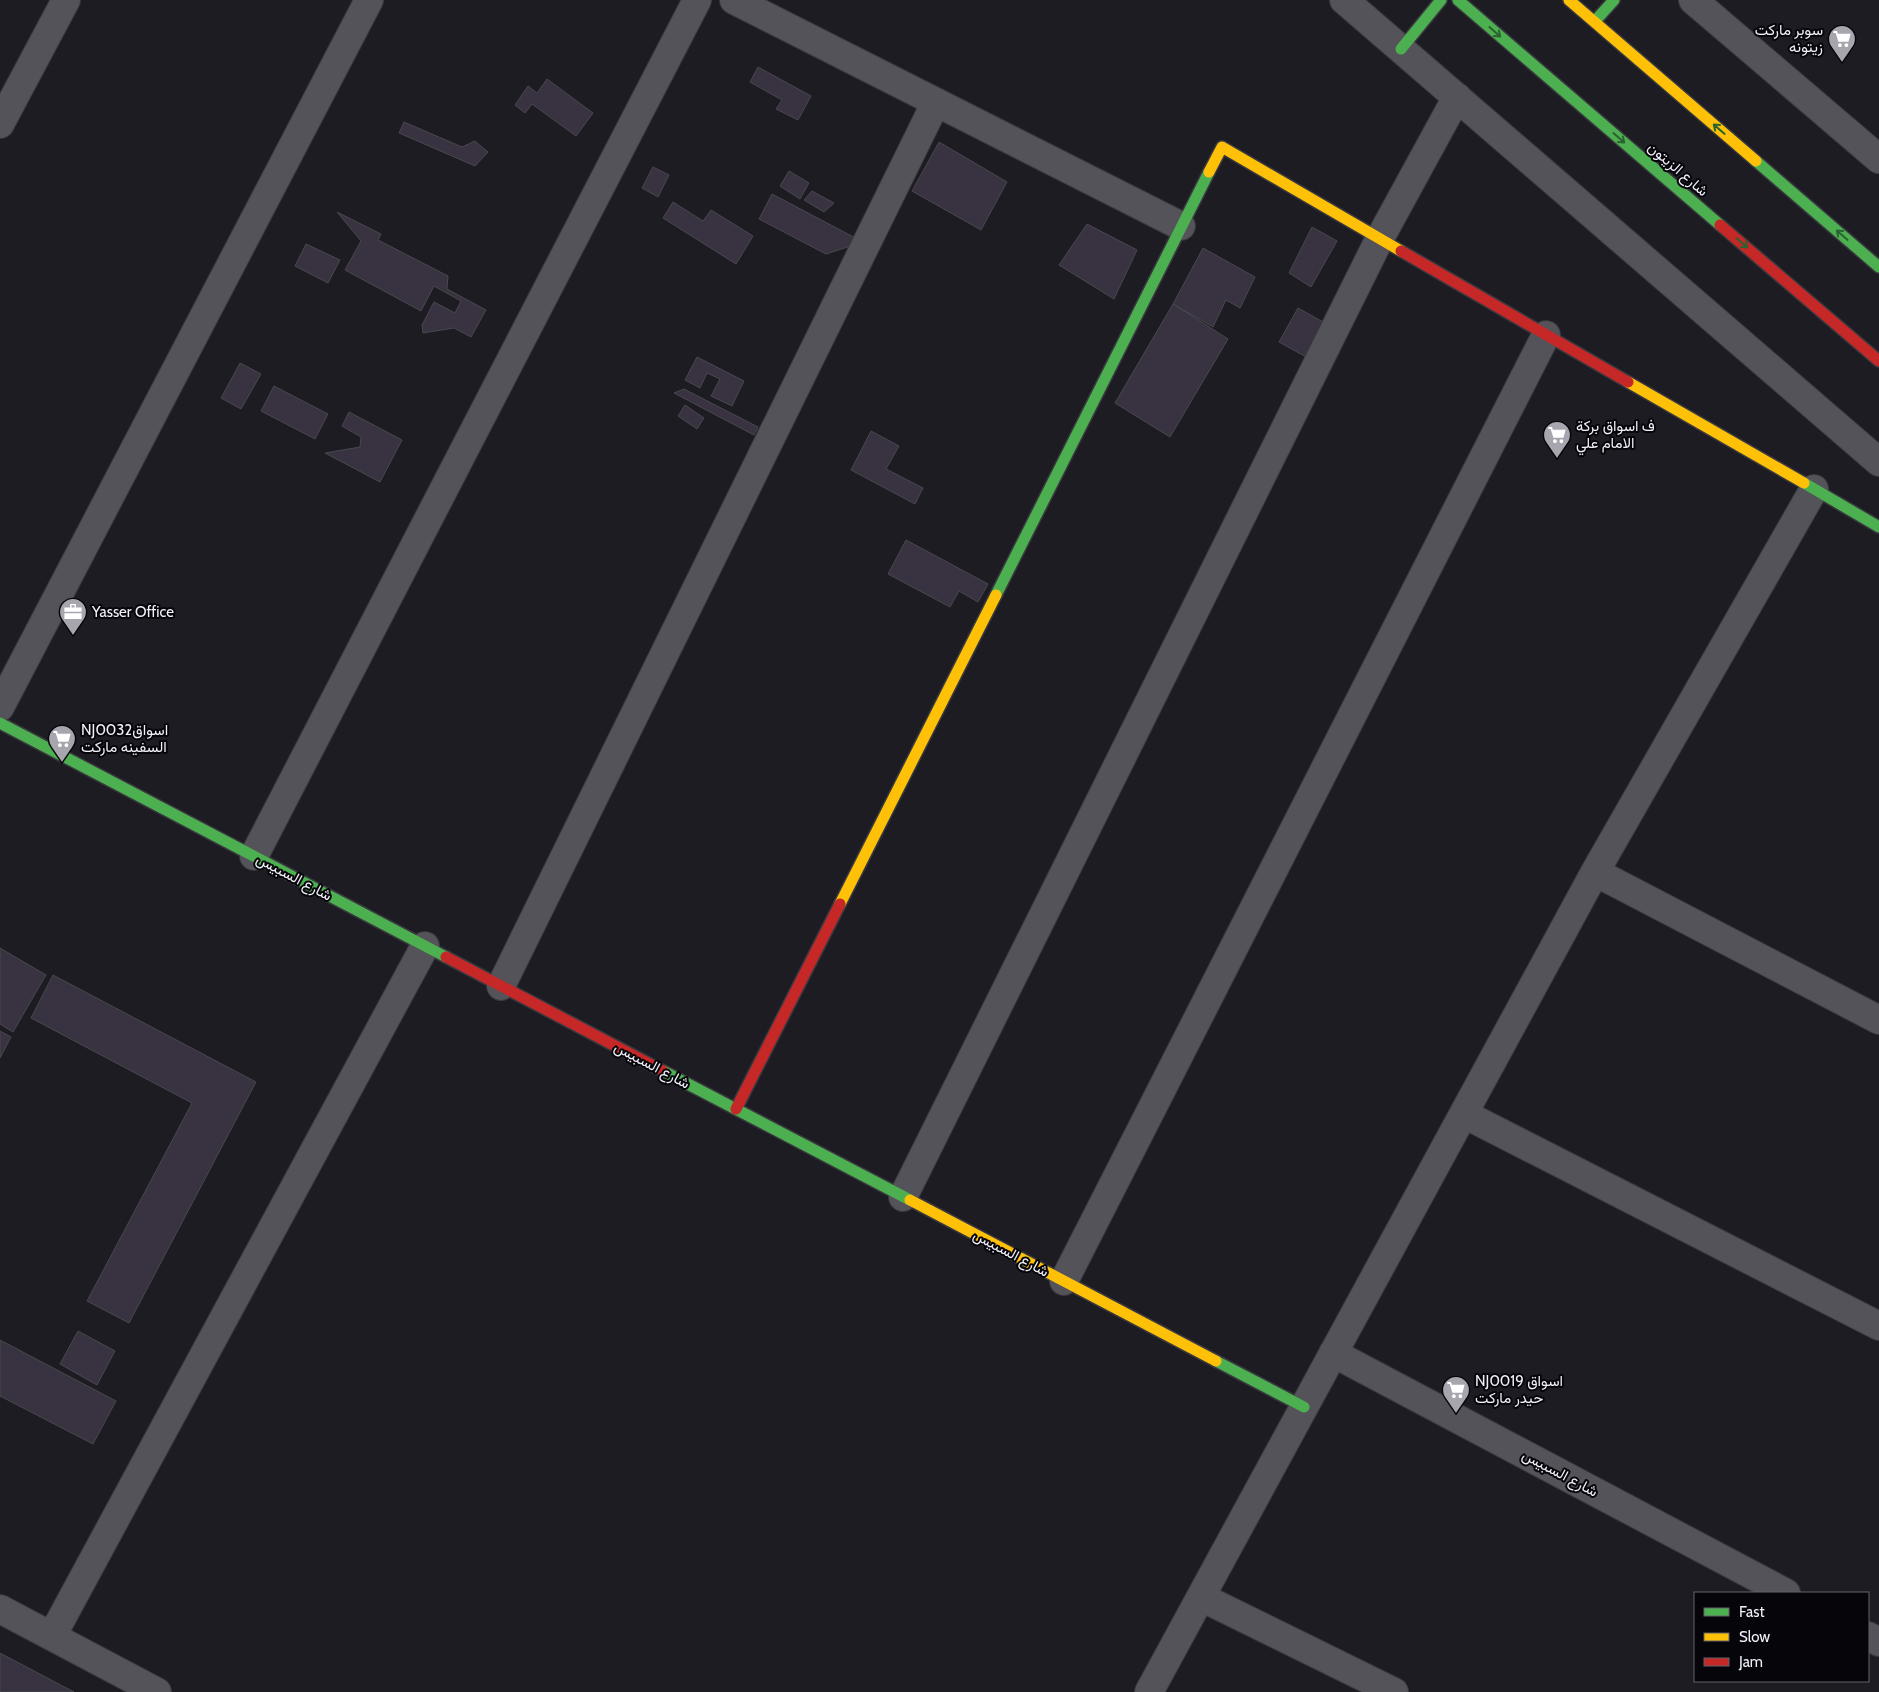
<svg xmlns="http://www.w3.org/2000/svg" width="1879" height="1692" font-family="Cabin,Vazirmatn,sans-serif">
	<rect width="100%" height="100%" fill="#1d1c23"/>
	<!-- building -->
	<path fill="#393341" stroke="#49484e" d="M758 67 811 96 798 120 776 109 782 100 750 82Z
		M547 79 593 113 576 136 532 104 525 113 515 105 528 86 537 93Z
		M404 122 462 147 475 141 488 152 475 166 399 133Z
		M939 142 1007 182 981 230 912 191Z
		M653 167 669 175 658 197 642 188Z
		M789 171 809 183 800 199 780 186Z
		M812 191 834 203 824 212 804 200Z
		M772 194 863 242 826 254 759 219Z
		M673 202 703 221 711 210 753 236 736 264 663 218Z
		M337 212 381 234 378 240 448 276 447 289 486 310 471 337 454 328 423 333 422 325 434 302 455 313 461 301 434 286 421 311 345 270 361 241Z
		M1087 224 1137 250 1114 299 1059 265Z
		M1312 227 1337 241 1311 287 1289 273Z
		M306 244 340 260 328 283 295 266Z
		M1203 248 1255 277 1240 308 1226 300 1213 327 1173 304Z
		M1173 304 1228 339 1170 437 1115 403Z
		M1298 308 1325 323 1308 358 1279 342Z
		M697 357 744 381 732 406 711 396 720 379 707 373 700 388 685 380Z
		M240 363 261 374 241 409 221 398Z
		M274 386 328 414 315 439 261 411Z
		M684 389 758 427 754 435 674 393Z
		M685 405 704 418 697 429 678 416Z
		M349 412 402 440 380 482 325 453 360 447 361 437 342 426Z
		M871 431 899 446 886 469 923 488 915 504 851 470Z
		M906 540 988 584 978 602 959 591 950 607 888 574Z
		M0 948 46 975 13 1032 0 1024Z
		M53 975 256 1082 129 1323 87 1301 192 1103 31 1018Z
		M0 1031 11 1037 0 1058Z
		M78 1331 115 1351 97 1385 60 1364Z
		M0 1340 116 1401 93 1444 0 1396Z
		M0 1653 74 1692H0Z"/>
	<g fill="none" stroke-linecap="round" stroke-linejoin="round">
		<defs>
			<path id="street" d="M734 0 1181 226
				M1344 0 1879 462
				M1693 0 1879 159
				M0 124 66 0
				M0 707 369 0
				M254 856 697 0
				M1595 872 1879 1020
				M501 986 936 102
				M1464 1114 1879 1326
				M903 1197 1380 238 1457 97
				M1064 1281 1546 335
				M1333 1353 1786 1593
				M1201 1597 1394 1692
				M0 1609 157 1692
				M52 1636 425 946
				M1868 1636 1879 1642
				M1149 1692 1595 872 1814 489"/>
			<path id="fast" d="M1458 0 1720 225
				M1595 21 1614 0
				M1401 49 1441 0
				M1756 161 1879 267
				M1804 483 1879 527
				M996 595 1209 172
				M0 723 446 957
				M663 1071 910 1200
				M1216 1361 1304 1407"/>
			<path id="slow" d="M1569 0 1756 161
				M1209 172 1222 147 1401 251
				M1628 382 1804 483
				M840 904 996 595
				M910 1200 1216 1361"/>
			<path id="jam" d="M1720 225 1879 361
				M1401 251 1628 382
				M446 957 663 1071
				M736 1109 840 904"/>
		</defs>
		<!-- street casing -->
		<use href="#street" stroke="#39393f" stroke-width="30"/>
		<!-- fast casing -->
		<use href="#fast" stroke="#39393f" stroke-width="14"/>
		<!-- slow casing -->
		<use href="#slow" stroke="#39393f" stroke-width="14"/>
		<!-- jam casing -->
		<use href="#jam" stroke="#39393f" stroke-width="14"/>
		<!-- street -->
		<use href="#street" stroke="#545359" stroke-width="28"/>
		<!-- fast -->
		<use href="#fast" stroke="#4caf50" stroke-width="11"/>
		<!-- slow -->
		<use href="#slow" stroke="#ffc107" stroke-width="11"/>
		<!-- jam -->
		<use href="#jam" stroke="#c62828" stroke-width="11"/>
	</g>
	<!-- one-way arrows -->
	<defs><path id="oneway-shaft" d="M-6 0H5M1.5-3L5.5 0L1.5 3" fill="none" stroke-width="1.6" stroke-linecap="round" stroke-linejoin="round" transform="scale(1.25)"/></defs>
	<g stroke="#2c6230">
		<use href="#oneway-shaft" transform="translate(1495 32) rotate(41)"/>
		<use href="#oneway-shaft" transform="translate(1719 129) rotate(-139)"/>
		<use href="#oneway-shaft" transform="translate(1619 138) rotate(41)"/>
		<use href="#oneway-shaft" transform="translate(1842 235) rotate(-139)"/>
		<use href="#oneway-shaft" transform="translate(1742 243) rotate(41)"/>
	</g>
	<!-- icons -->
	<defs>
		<symbol id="supermarket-pin" viewBox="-11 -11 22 30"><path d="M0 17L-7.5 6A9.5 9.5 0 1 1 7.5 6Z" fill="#a7a6af" stroke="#06050a"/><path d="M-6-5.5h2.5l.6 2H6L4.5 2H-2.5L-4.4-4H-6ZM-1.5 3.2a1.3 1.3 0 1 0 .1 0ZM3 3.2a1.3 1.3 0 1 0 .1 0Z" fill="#fff"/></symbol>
		<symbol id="office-pin" viewBox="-11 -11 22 30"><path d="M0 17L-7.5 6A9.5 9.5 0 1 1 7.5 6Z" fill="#a7a6af" stroke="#06050a"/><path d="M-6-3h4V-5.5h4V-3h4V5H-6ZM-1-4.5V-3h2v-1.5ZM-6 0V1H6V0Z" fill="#fff"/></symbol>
	</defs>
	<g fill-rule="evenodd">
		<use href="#supermarket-pin" x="1826" y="23" width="32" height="43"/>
		<use href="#supermarket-pin" x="1541" y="419" width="32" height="43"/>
		<use href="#office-pin" x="57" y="596" width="32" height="43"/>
		<use href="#supermarket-pin" x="46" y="723" width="32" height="43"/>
		<use href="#supermarket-pin" x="1440" y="1374" width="32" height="43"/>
	</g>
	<g text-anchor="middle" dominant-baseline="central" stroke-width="4" stroke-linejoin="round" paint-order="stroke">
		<!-- poi labels -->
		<g font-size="15" fill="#f1f0fa" stroke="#06050a" text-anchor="start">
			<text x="1823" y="30" text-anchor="end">سوبر ماركت<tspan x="1823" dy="17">زيتونه</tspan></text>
			<text x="1576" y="426">ف اسواق بركة<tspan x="1576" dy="17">الامام علي</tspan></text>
			<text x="92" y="612">Yasser Office</text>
			<text x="81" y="730">NJ0032اسواق<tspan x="81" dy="17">السفينه ماركت</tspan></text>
			<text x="1475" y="1381">NJ0019 اسواق<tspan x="1475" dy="17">حيدر ماركت</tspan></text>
		</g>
		<!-- street labels -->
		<g font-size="15" fill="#f1f0fa" stroke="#06050a">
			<text transform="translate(1678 169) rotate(41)">شارع الزيتون</text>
			<text transform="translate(294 877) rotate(28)">شارع السبيس</text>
			<text transform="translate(652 1065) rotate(28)">شارع السبيس</text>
			<text transform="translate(1011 1253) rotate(28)">شارع السبيس</text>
			<text transform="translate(1560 1473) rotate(28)">شارع السبيس</text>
		</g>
	</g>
	<!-- legend -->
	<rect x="1694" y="1592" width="175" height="90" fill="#06050a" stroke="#64636a"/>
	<rect x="1704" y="1608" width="25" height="8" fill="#4caf50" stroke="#64636a"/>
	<text x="1739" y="1617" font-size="15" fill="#f1f0fa">Fast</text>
	<rect x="1704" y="1633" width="25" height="8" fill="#ffc107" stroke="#64636a"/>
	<text x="1739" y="1642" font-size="15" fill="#f1f0fa">Slow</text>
	<rect x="1704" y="1658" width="25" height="8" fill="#c62828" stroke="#64636a"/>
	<text x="1739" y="1667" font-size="15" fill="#f1f0fa">Jam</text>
</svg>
